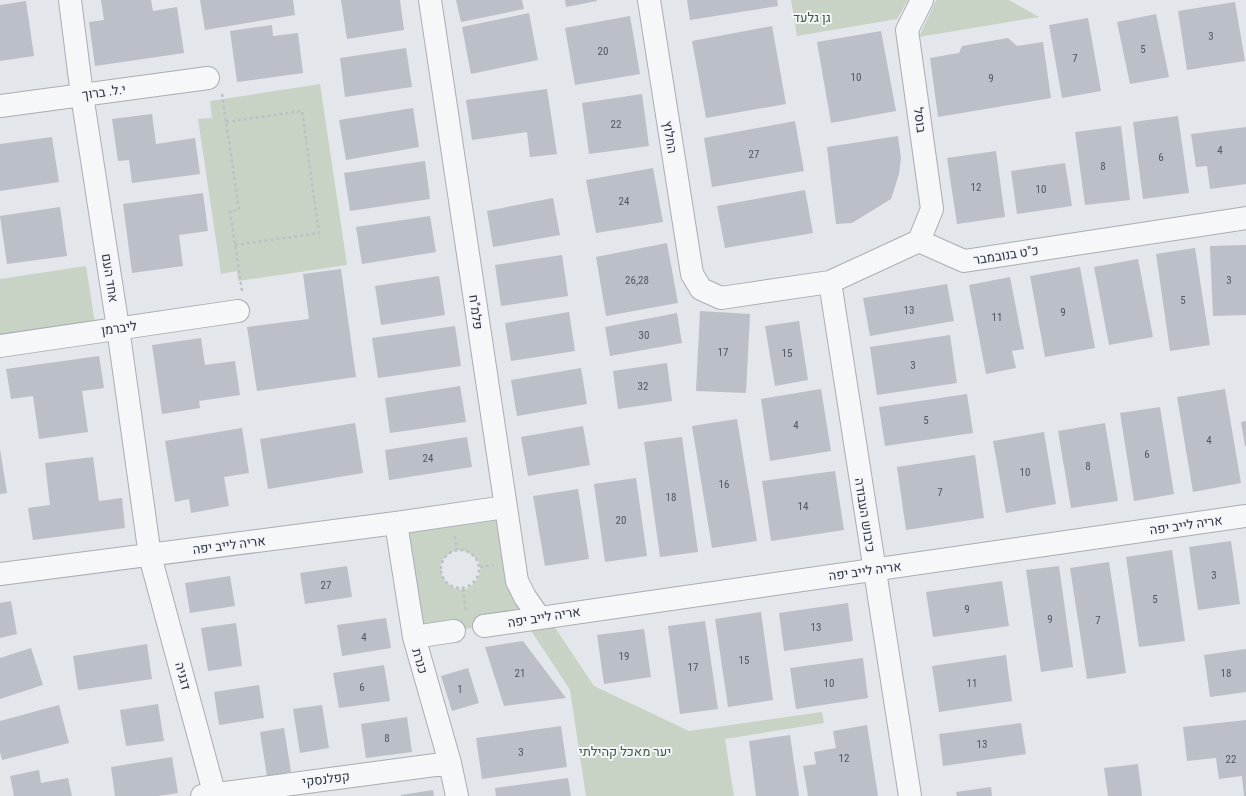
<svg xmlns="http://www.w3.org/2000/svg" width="1246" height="796" font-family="'Roboto Condensed',Heebo,sans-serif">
	<rect width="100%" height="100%" fill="#e3e6ea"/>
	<!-- green -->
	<path fill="#c8d3c5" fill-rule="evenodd" d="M791 0H908L897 19 797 36Z
		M936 0H1009L1039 17 919 37Z
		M320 84 347 265 238 281 237 271 221 274 198 119 212 118 210 101Z
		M86 266 95 323 0 336V279Z
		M505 507 523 620 414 637 396 523ZM457 550C473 551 488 564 476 581 456 608 419 562 457 550Z
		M554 626 594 686 689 731 822 712 824 723 725 739 734 796H586L570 690 530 629Z"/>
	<!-- building -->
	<path fill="#bbbfc7" d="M101 0H151L153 11 177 7 184 53 95 66 89 22 104 20Z
		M200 0H293L295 15 205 30Z
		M341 0H400L404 30 347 39Z
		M456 0H522L524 9 461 22Z
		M565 0H597V1L566 7Z
		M687 0H777L778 6 690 20Z
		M26 1 34 56 0 61V5Z
		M1235 2 1245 61 1187 70 1178 11Z
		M529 13 538 60 471 74 462 27Z
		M1156 14 1169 77 1130 84 1117 22Z
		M630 16 640 74 575 85 565 28Z
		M1088 18 1101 91 1062 98 1049 25Z
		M272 25 273 36 298 33 303 73 237 82 230 31Z
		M772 26 786 104 706 118 692 41Z
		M881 31 896 111 831 123 817 42Z
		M1008 38 1017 46 1043 42 1051 98 938 117 930 58 959 53 962 46Z
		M406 48 412 87 345 97 340 58Z
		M547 89 557 154 530 157 527 132 472 140 466 100Z
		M642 94 649 146 589 154 582 103Z
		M413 108 419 147 346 160 339 120Z
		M152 114 156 144 195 138 200 174 132 183 129 160 118 161 112 119Z
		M1178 116 1189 193 1143 199 1133 122Z
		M795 121 804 171 712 187 704 138Z
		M1121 126 1130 200 1085 205 1075 132Z
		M1246 127V184L1210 189 1207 166 1196 167 1191 134Z
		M898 136 901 158 899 174 891 199 852 223 836 224 827 147Z
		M52 137 59 182 0 191V144Z
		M996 151 1005 217 957 224 947 158Z
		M425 161 430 199 350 211 344 173Z
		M1065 163 1072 206 1017 214 1011 171Z
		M653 168 663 222 596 233 586 180Z
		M805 190 813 233 725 248 717 206Z
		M203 193 208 231 179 235 183 266 132 273 123 204Z
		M553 198 560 235 493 247 487 211Z
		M60 207 67 256 7 264 0 216Z
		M430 216 436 252 362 264 356 227Z
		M667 243 678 303 606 316 596 257Z
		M1246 245V315L1213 316 1210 246Z
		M1195 248 1210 345 1170 351 1156 254Z
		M562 255 568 296 501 306 495 265Z
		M1138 259 1153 337 1109 345 1094 267Z
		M1080 267 1095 348 1045 357 1030 276Z
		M341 269 356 377 257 391 247 327 309 319 303 274Z
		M439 276 445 315 381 325 375 286Z
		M1010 277 1024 349 1012 351 1016 368 986 374 969 285Z
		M947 284 954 321 870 336 863 298Z
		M700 311 750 314 746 393 696 391Z
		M569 312 575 351 511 361 505 323Z
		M677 313 682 343 610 356 605 327Z
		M799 321 808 380 775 386 765 326Z
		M455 326 461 366 378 378 372 338Z
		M950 335 957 383 877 395 870 347Z
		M201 338 205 365 235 361 240 395 199 401 200 408 162 414 152 345Z
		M99 356 104 388 82 391 88 432 39 439 33 396 11 399 6 369Z
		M667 363 672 401 618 409 613 371Z
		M581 368 587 404 517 416 511 380Z
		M460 386 466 422 390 433 385 398Z
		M821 389 831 451 770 461 761 399Z
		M1225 389 1241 483 1193 492 1177 397Z
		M967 394 973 433 885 446 879 407Z
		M1160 407 1174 494 1134 501 1120 413Z
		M737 419 757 541 712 548 692 426Z
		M1246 421V446H1245L1241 422Z
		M355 423 363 473 268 489 260 439Z
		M1105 423 1118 501 1071 508 1058 431Z
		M583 426 590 465 528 476 521 437Z
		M242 428 249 473 224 477 229 506 191 513 189 499 175 502 165 441Z
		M1044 432 1056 504 1006 513 993 441Z
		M467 437 472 467 389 480 385 450Z
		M682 437 698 552 660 557 644 442Z
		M0 449 7 493 0 494Z
		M975 455 984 518 906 530 897 467Z
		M93 457 99 501 122 498 125 528 33 540 28 508 50 505 45 463Z
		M835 471 844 530 771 541 762 481Z
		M636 478 647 556 605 562 594 484Z
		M578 489 589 559 545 566 533 496Z
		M1231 541 1240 604 1198 610 1189 547Z
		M1172 550 1185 641 1139 647 1126 557Z
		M1109 562 1126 673 1087 679 1070 568Z
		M347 566 352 597 305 604 300 573Z
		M1059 566 1073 667 1041 672 1026 570Z
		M230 576 235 606 190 613 185 583Z
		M1002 581 1009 626 933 637 926 592Z
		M11 601 17 634 0 638V603Z
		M848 603 853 641 784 651 779 613Z
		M761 612 773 700 728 707 715 619Z
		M386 618 391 648 342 656 337 625Z
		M705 621 718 709 680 714 668 626Z
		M236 623 242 666 208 671 201 628Z
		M644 629 651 677 604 684 597 635Z
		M523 641 566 698 504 706 485 647Z
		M147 644 152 679 78 690 73 656Z
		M31 648 43 685 0 699V658Z
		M1246 649V692L1210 697 1204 655Z
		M1006 655 1012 701 939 712 932 666Z
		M863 658 868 698 796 709 790 668Z
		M384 665 390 701 339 708 333 673Z
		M468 668 479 703 452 711 441 676Z
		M259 685 264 718 219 725 214 692Z
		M158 704 164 741 126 746 120 710Z
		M59 705 69 743 2 760 0 752V721Z
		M322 705 329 748 300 753 293 709Z
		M407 717 412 752 366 758 361 724Z
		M1246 720V796H1244L1242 776 1219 779 1216 758 1187 761 1183 727Z
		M1021 723 1026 754 943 766 939 734Z
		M867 725 878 796H808L803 766 816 764 814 752 836 748 833 731Z
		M561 726 567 767 482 779 476 738Z
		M284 728 291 772 267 776 260 732Z
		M790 735 799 796H756L749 741Z
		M172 757 178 793 158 796H115L111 767Z
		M1138 764 1142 796H1108L1104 768Z
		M39 770 41 783 68 778 72 796H14L10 776Z
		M568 778 571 796H496L495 788Z
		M991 787 992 796H957L956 792Z
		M433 790 434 796H401V795Z"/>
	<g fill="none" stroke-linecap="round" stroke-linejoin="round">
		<defs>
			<path id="minor" d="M70 0 82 95 118 328 150 556 215 796
				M430 0 517 581 525 597 539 617
				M649 0 692 274 701 289 721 298 830 282 919 241 964 261 1246 218
				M0 106 208 78
				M919 241 932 209 907 30 922 0
				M830 282 910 796
				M0 346 238 311
				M396 523 414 637 450 763 457 796
				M0 574 396 523 505 507
				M484 626 1246 516
				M414 637 454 631
				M202 796 450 763"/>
		</defs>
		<!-- minor casing -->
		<use href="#minor" stroke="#a8adb4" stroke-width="24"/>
		<!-- path -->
		<path stroke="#bdc0c5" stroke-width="2.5" stroke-dasharray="3 3" stroke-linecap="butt" d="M222 94 239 210 230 211 242 291
			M226 122 302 111 319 233 235 245
			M455 536 457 550
			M441 569a19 19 0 1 1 38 0a19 19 0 1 1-38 0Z
			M480 567 493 565
			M463 589 466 612"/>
		<!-- minor -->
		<use href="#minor" stroke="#f6f7f9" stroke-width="22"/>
	</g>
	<g text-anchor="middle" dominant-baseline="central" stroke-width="4" stroke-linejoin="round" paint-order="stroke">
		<!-- number labels -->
		<g font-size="11" fill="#505662">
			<text x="1211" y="36">3</text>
			<text x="1143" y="49">5</text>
			<text x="603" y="51">20</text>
			<text x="1075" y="58">7</text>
			<text x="856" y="77">10</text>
			<text x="991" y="78">9</text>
			<text x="616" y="124">22</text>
			<text x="1220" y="150">4</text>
			<text x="754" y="154">27</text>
			<text x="1161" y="157">6</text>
			<text x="1103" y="166">8</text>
			<text x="976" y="187">12</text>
			<text x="1041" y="189">10</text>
			<text x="624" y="201">24</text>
			<text x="637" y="280">26,28</text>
			<text x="1229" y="280">3</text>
			<text x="1183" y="300">5</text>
			<text x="909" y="310">13</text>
			<text x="1063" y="312">9</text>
			<text x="997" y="317">11</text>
			<text x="644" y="335">30</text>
			<text x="723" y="352">17</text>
			<text x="787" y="353">15</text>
			<text x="913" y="365">3</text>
			<text x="643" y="386">32</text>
			<text x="926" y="420">5</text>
			<text x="796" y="425">4</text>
			<text x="1209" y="440">4</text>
			<text x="1147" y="454">6</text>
			<text x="428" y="458">24</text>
			<text x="1088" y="466">8</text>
			<text x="1025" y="472">10</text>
			<text x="724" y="484">16</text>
			<text x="940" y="492">7</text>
			<text x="671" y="497">18</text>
			<text x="803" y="506">14</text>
			<text x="621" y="520">20</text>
			<text x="1214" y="575">3</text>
			<text x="326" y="585">27</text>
			<text x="1155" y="599">5</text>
			<text x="967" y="609">9</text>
			<text x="1050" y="619">9</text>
			<text x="1098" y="620">7</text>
			<text x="816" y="627">13</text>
			<text x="364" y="637">4</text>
			<text x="624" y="656">19</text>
			<text x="744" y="660">15</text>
			<text x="693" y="667">17</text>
			<text x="520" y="673">21</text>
			<text x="1226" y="673">18</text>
			<text x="829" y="683">10</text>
			<text x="972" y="683">11</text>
			<text x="362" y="687">6</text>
			<text x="460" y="689">1</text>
			<text x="387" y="738">8</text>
			<text x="982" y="744">13</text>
			<text x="521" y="752">3</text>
			<text x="844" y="758">12</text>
			<text x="1231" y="759">22</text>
		</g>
		<!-- park labels -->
		<g font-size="13" fill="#3f5c3a" stroke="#f3f5f8">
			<text x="812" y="17">גן גלעד</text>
			<text x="625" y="751">יער מאכל קהילתי</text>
		</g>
		<!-- street labels -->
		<g font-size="13" fill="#2c3341" stroke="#f3f5f8">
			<text transform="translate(104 92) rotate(-8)">י.ל. ברוך</text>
			<text transform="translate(920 120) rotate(82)">בוסל</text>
			<text transform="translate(670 137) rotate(81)">החלוץ</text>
			<text transform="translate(1006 255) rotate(-9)">כ"ט בנובמבר</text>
			<text transform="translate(110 278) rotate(81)">אחד העם</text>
			<text transform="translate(476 312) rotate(82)">פלמ"ח</text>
			<text transform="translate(119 328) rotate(-8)">ליברמן</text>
			<text transform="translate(865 515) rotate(81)">כיבוש העבודה</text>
			<text transform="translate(1186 525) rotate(-8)">אריה לייב יפה</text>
			<text transform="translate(229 545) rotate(-7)">אריה לייב יפה</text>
			<text transform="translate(865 571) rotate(-8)">אריה לייב יפה</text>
			<text transform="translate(544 617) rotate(-9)">אריה לייב יפה</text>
			<text transform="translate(420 661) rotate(74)">כנרת</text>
			<text transform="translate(183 676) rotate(75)">דגניה</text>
			<text transform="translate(326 779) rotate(-7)">קפלנסקי</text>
		</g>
	</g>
</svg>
